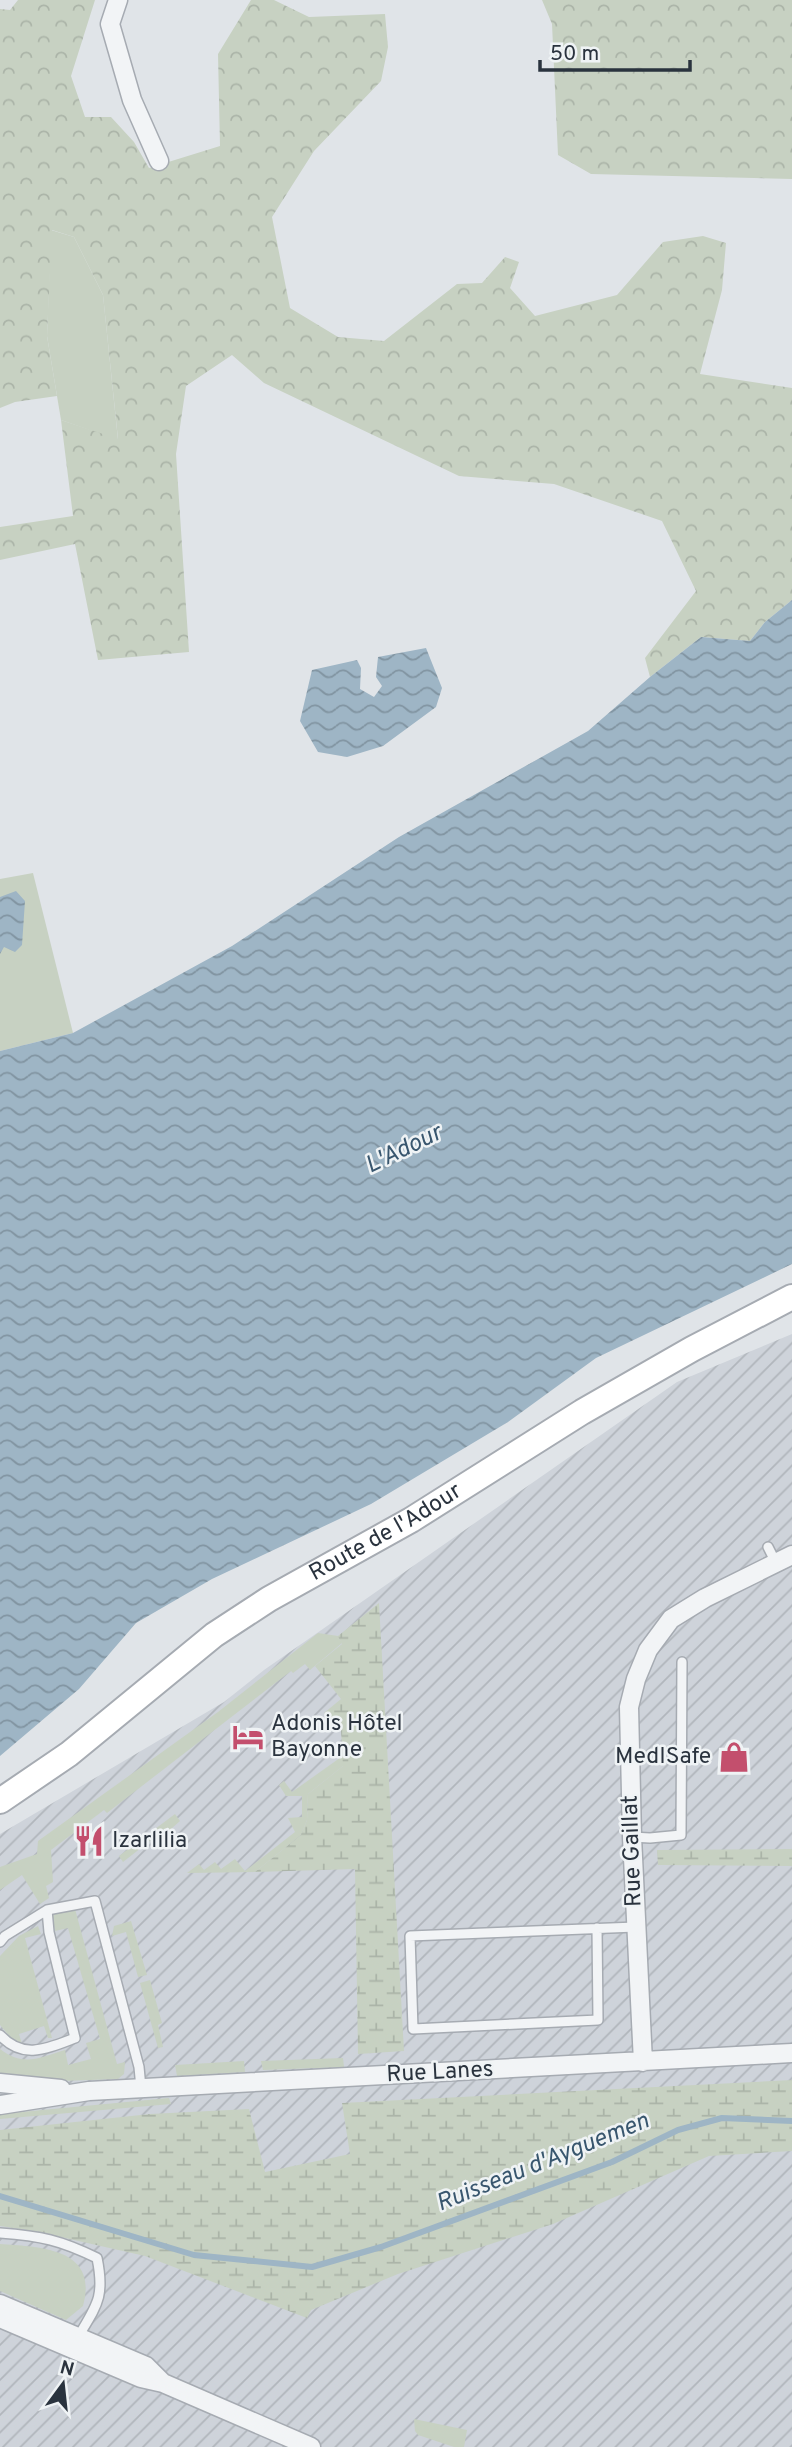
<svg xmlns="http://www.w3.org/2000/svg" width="792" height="2447" font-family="Overpass,sans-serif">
	<defs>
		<pattern id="industrial-furrows" width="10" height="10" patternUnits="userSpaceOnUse" patternTransform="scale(1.75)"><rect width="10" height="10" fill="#ced3da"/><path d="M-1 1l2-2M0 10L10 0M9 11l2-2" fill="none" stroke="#b1b6bc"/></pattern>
		<pattern id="forest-crowns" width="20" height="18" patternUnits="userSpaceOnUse" patternTransform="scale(1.75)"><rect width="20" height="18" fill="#c7d1c2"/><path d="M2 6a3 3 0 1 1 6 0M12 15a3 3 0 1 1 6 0" fill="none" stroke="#abb4a8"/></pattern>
		<pattern id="wetland-marsh" width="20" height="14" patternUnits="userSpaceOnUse" patternTransform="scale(1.75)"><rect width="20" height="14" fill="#c7d1c2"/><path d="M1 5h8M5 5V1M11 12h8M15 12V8" fill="none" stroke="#abb4a8"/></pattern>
		<pattern id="water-waves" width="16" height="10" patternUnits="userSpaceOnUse" patternTransform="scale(1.75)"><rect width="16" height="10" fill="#9eb5c5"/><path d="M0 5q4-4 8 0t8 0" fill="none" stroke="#8194a1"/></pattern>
	</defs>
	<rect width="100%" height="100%" fill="#e0e4e8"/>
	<!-- industrial -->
	<path fill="url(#industrial-furrows)" d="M792 1334V2447H0V1834L224 1702 264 1670 677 1382Z"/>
	<!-- grass -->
	<path fill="#c7d1c2" d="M51 230 74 237 103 295 118 440 61 420 47 336Z
		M33 873 73 1033 0 1051V879Z
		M318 1633 338 1636 342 1643 310 1670 305 1664 293 1673 291 1671 107 1813 104 1810 51 1850 53 1882 46 1886 49 1898 40 1904 22 1875 0 1890V1867L37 1854 38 1841 218 1712Z
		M344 1755 343 1766 308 1794 307 1820 301 1835 255 1872 187 1873 199 1864 204 1870 215 1862 221 1869 235 1859 245 1871 295 1832 288 1818 302 1817V1796H286L279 1785 284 1781 292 1792Z
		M175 1814 180 1821 171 1829 178 1839 170 1845 160 1833 123 1862 119 1856Z
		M75 1909 117 2064 125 2062 124 2074 118 2079 61 2081 0 2076V2049C24 2067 38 2058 65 2050L68 2065 91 2059 86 2043 100 2039 68 1928 55 1931 52 1915Z
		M131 1921 147 1975 138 1977 126 1932 112 1936 114 1926Z
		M38 1926 41 1934 25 1938 52 2038H48L44 2026 19 2034 22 2044 10 2037 0 2025V1956L19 1936Z
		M150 1980 162 2023 158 2025 163 2047 158 2048 140 1983Z
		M343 2058 344 2067 263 2070 261 2061Z
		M244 2061 245 2072 177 2076 175 2065Z
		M169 2098 171 2104 0 2119V2114Z
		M0 2244C41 2247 99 2248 83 2306L66 2320 0 2291Z
		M414 2419 467 2430 464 2447H454L418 2435 415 2431Z"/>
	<!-- forest -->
	<path fill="url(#forest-crowns)" d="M18 0H95L71 76 85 117H111L134 142 149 168 220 146 218 54 251 0H274L309 17 385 14 388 47 381 81 314 151 272 217 290 308 338 337 384 341 457 284 482 283 505 257 519 262 510 288 535 316 617 295 663 242 703 236 726 243 722 290 700 374 792 388V600L765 622 750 641 701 637 650 677 645 658 696 591 662 521 554 484 459 476 264 383 232 355 186 386 176 454 189 652 98 660 75 544 0 560V527L73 516 61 420 118 439 103 295 74 237 52 230 47 336 57 396 15 402 0 408V9L10 10Z
		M542 0H792V179L591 174 558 155 552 24Z"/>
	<!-- wetland -->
	<path fill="url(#wetland-marsh)" d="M379 1603 404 2051 358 2054 355 1869 255 1872 301 1835 307 1820 308 1794 343 1766 341 1730 334 1720 331 1722 324 1713 341 1699 315 1666 342 1644 338 1636Z
		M792 1849V1866L658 1865 657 1850Z
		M792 2080V2151L709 2156 553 2224 398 2274 311 2310 307 2318 145 2256 34 2231 0 2226V2130L150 2114 249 2109 265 2172 350 2154 342 2103Z"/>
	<!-- water -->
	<path fill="url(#water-waves)" d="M792 600V1264L596 1358 508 1422 371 1504 212 1579 136 1623 79 1689 0 1756V1051L73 1033 232 946 399 837 588 731 650 677 701 637 750 641 765 622Z
		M426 648 442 688 436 707 383 746 347 757 318 752 300 721 312 670 357 660 361 668 360 689 374 697 382 686 376 677 378 657Z
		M16 891 25 901 22 945 15 952 4 947 0 954V897Z"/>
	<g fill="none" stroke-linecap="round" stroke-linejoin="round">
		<!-- stream -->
		<path stroke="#9eb5c5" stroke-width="6" d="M0 2196 194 2255 312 2267 381 2247 612 2162 678 2130 722 2118 792 2121"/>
		<defs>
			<path id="lane" d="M768 1547 776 1563
				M632 1837 650 1838 681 1835 682 1662
				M597 1928 598 2020 413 2029 410 1936 636 1927
				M0 1942 5 1936 47 1910 95 1901 139 2067 141 2088
				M0 2035C23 2060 46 2049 75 2038L49 1932 47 1910
				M0 2233C41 2236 60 2240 97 2258 105 2297 97 2305 78 2337"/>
			<path id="street" d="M118 0 110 24 132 100 159 161
				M643 2062 632 1837 629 1707 636 1679 648 1650 671 1619 705 1598 792 1555
				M0 2083 61 2089
				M0 2105 89 2091 792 2053
				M0 2304 146 2366 163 2383
				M0 2318 141 2378 163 2383 311 2447"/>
			<g id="secondary">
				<path id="s1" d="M0 1801 69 1754 214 1635 269 1599 411 1520 582 1412 692 1349 792 1297"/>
			</g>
		</defs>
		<!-- lane casing -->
		<use href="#lane" stroke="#a6abb2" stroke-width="12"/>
		<!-- street casing -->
		<use href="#street" stroke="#a6abb2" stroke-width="21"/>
		<!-- secondary casing -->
		<use href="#secondary" stroke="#a6abb2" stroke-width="28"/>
		<!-- lane -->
		<use href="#lane" stroke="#f2f4f6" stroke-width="9"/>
		<!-- street -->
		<use href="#street" stroke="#f2f4f6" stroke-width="18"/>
		<!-- secondary -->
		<use href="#secondary" stroke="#fff" stroke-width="24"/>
	</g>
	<!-- icons -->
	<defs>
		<symbol id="hotel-bare" viewBox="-9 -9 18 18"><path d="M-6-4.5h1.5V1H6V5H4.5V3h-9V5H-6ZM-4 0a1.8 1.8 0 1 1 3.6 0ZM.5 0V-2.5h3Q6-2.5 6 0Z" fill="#c34f6d" stroke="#eff3f5" stroke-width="2.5" paint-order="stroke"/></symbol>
		<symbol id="shop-bare" viewBox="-9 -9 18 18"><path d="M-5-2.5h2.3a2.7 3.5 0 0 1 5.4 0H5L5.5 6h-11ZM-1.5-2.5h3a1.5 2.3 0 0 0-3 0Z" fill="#c34f6d" stroke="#eff3f5" stroke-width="2.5" paint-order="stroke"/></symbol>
		<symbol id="restaurant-bare" viewBox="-9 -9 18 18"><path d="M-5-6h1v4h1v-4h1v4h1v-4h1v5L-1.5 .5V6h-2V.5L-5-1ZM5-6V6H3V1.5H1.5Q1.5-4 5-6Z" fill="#c34f6d" stroke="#eff3f5" stroke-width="2.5" paint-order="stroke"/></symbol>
	</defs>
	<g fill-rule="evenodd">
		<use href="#hotel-bare" x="226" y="1715" width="44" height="44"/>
		<use href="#shop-bare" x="712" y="1735" width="44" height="44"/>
		<use href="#restaurant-bare" x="67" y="1819" width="44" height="44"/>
	</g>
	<g text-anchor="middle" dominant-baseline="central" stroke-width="5" stroke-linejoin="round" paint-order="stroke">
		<!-- street labels -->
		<g font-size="23" fill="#2a333e" stroke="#eff3f5">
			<text stroke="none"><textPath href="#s1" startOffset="471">Route de l'Adour</textPath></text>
			<text transform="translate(633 1851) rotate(-92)">Rue Gaillat</text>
			<text transform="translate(440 2073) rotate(-3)">Rue Lanes</text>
		</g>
		<!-- poi labels -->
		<g font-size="23" fill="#2a333e" stroke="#eff3f5" text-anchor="start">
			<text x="271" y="1724">Adonis Hôtel<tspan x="271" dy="26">Bayonne</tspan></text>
			<text x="711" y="1757" text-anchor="end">MedISafe</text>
			<text x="112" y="1841">Izarlilia</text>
		</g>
		<!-- water labels -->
		<g font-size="24" font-style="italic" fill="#38566e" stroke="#eff3f5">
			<text transform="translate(404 1150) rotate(-26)">L'Adour</text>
			<text transform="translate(543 2163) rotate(-22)">Ruisseau d'Ayguemen</text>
		</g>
	</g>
	<!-- north arrow -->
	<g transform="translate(63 2384) rotate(15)" stroke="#eff3f5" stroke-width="5" paint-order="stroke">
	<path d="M0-5L12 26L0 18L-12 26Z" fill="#2a333e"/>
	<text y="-10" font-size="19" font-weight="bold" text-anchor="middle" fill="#2a333e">N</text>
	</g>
	<!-- scale -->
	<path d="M540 60v10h150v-10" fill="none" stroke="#2a333e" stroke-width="3.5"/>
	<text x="550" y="60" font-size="21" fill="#2a333e" stroke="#eff3f5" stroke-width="5" paint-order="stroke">50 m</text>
</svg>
